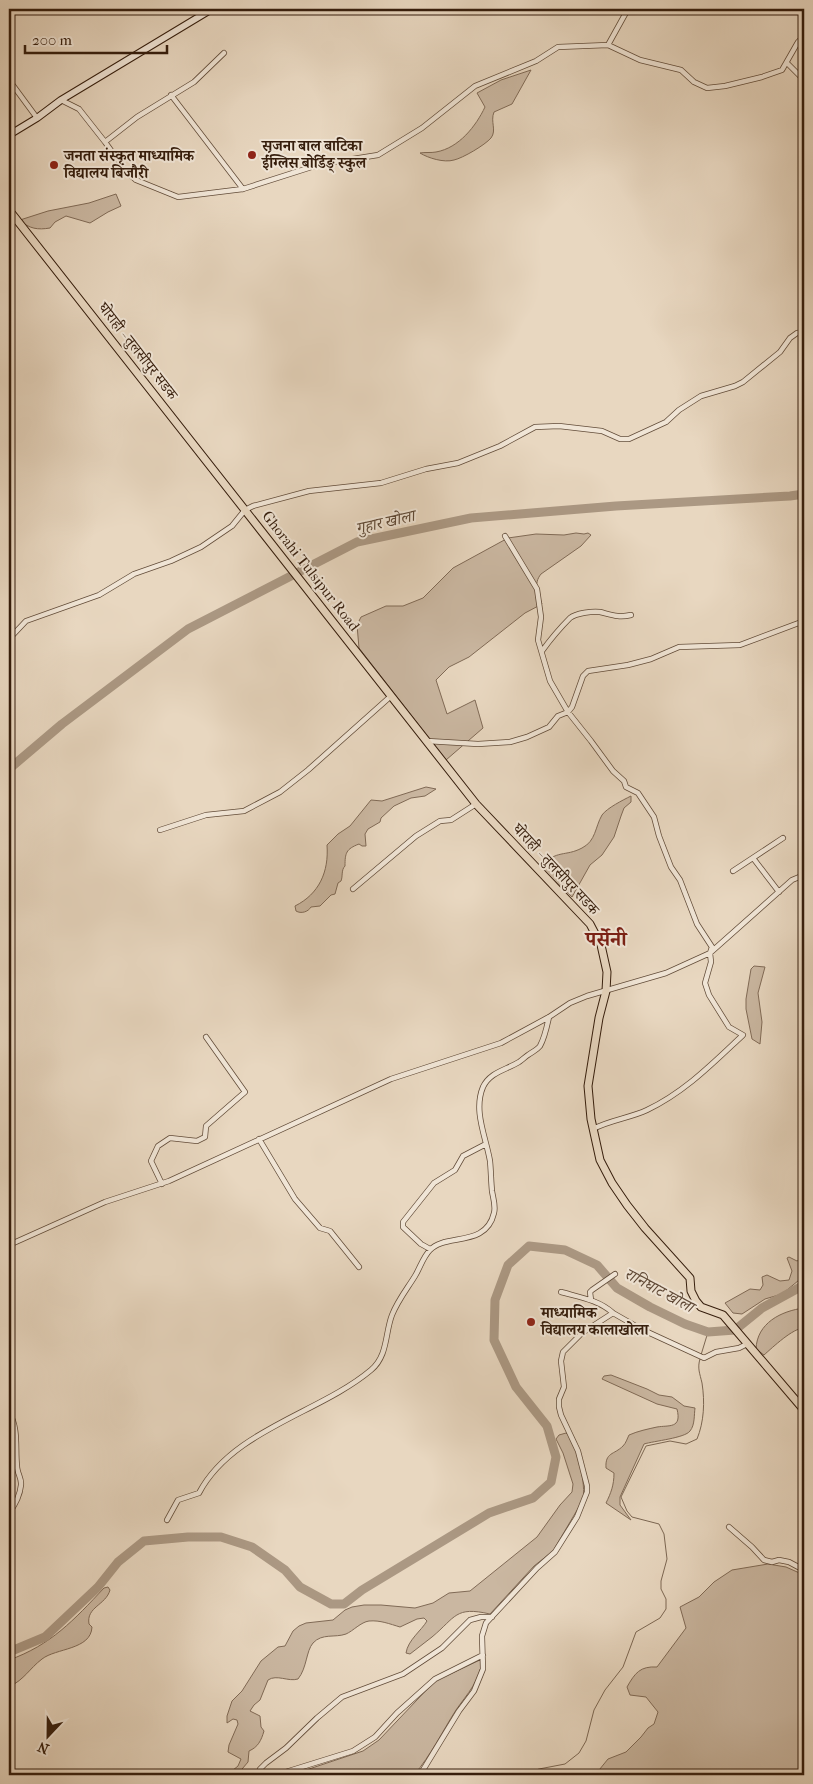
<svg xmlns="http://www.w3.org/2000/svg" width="813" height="1784" font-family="'IM FELL French Canon','Noto Serif Devanagari',serif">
	<rect width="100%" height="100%" fill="#e8d7c0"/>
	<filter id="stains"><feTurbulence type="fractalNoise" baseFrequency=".004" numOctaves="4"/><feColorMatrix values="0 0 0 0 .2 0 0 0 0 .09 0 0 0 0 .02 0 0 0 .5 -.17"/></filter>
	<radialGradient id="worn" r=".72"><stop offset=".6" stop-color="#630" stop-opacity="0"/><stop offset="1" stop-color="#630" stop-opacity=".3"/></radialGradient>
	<!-- green -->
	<path fill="#cab7a1" stroke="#806a56" d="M531 70 512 104 494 112C490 122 497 130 491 138 485 145 463 158 454 160 444 163 428 158 420 153 425 152 431 153 436 152 459 148 476 126 485 107L477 93 501 80Z
		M116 194 121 206 108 212 90 223 66 216 55 222 50 228C38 230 29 229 20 220L48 211 89 203Z
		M576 533 584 534 588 533 591 535 581 546 541 574C533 584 538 593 542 604L525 613 469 657 449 667 436 680 447 714 475 700 483 728 446 760 359 648 357 625 361 617 386 606H403L423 598 453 568 508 538 536 534 564 535Z
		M426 787 436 789 425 796 411 798 394 806 381 818 380 822 368 829 365 834 366 846H362L359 844C346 849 345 853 345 866 341 870 343 876 341 881L338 883 335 894 331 895 320 906 311 907C308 912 301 914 296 911L295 906C319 894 329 872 327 845L338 834 350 826 371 800 382 801Z
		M631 796V802L624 808 621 816 614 837 602 855 590 865 572 897 540 867C557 849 565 857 582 848 596 841 595 827 602 815 607 808 623 800 631 796Z
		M754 966 765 967 758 993 762 1022 760 1044 752 1039 746 1009V999L751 969Z
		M789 1257 797 1261 804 1257V1276L782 1294 765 1299 742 1314 733 1313 725 1303 750 1289 760 1290 763 1285 762 1277 767 1275 780 1281 789 1280 792 1271 787 1258Z
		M804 1308V1328C793 1328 773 1347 764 1355L756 1349C757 1323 781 1311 804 1308Z
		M611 1375 647 1389 659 1395 672 1397 684 1406 695 1408C694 1415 695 1425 690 1431 685 1438 654 1441 644 1444L620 1497V1505L631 1520 606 1503C611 1493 614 1485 614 1473L606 1468C605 1452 614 1455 623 1446 626 1443 627 1439 629 1435 638 1431 648 1429 657 1427 669 1425 682 1429 677 1409L657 1404 602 1379 604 1376Z
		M566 1433C578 1442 586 1486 583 1500L553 1551 534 1566 490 1614C455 1606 456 1617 432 1637 425 1643 417 1648 410 1654L406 1653C408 1640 421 1631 427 1621L424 1618 417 1619 400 1627C390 1624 380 1620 369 1621 361 1622 353 1631 346 1634 335 1638 322 1633 313 1643 306 1651 307 1668 298 1679 288 1682 277 1674 268 1680L260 1700 254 1705 250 1711 260 1716 261 1727 264 1731C261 1741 258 1747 249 1751L248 1762 237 1775H227L238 1766 241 1759 228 1752 229 1745 238 1724 237 1720 233 1719 227 1723V1716L232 1701 242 1691 261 1661 278 1647 285 1646 293 1631 299 1626 306 1623 333 1620 345 1610 352 1607 364 1605H381L415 1608 433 1603 449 1593 470 1591 537 1537 560 1505 572 1492 573 1484 563 1453 556 1439 559 1435Z
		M768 1564 786 1567 804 1575V1775H595L608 1759 626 1752 641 1737 648 1728 654 1724 658 1712 646 1697 630 1695 627 1687C635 1673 640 1666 657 1667L686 1628 680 1607 699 1597 714 1582 732 1570Z
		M108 1587 110 1590C106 1605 86 1607 89 1624L92 1627C91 1650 56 1648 42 1659 29 1669 25 1679 9 1687V1660C51 1645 74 1620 104 1588Z
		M482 1659C481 1680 467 1694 456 1710 442 1732 431 1755 414 1775H291L363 1751 379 1740 435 1681Z"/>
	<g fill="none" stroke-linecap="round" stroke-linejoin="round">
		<!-- stream -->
		<path stroke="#7c6753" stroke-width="1" d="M701 1355 708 1332
			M520 1775 539 1769 565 1764 579 1753 586 1741 594 1710 605 1690 623 1667 636 1632 660 1618 666 1609V1599L661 1589V1581L667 1559 664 1534 659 1524 632 1517 627 1511 621 1497 646 1446 670 1441 686 1444 697 1439C704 1422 705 1402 702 1383 700 1374 697 1368 700 1359"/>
		<!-- river -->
		<path stroke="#ab9883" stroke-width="9" d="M9 769 62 724 188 629 357 542 471 518 616 506 790 496 804 494
			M9 1652 45 1637 98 1587 118 1562 144 1541 188 1537H221L252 1547 285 1570 300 1587 331 1604H344L362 1590 489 1513 533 1498 551 1482 556 1457 547 1426 516 1387 494 1340 495 1300 508 1265 529 1246 565 1250 597 1265 617 1288 650 1307 685 1324 708 1332 735 1330 762 1308 804 1285"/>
		<defs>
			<path id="street" d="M608 45 628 9
				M787 63 804 80
				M9 80 37 118
				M171 95 243 189
				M61 100 79 109 105 142 125 170 136 180 178 197 243 189 321 164 378 155 422 128 475 86 536 61 558 47 608 45 640 60 681 70 694 82 707 88 725 86 762 77 782 70 798 42 804 36
				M105 142 137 117 194 82 224 53
				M505 536 537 589 541 617 538 640 550 681 568 712 591 741 613 771 624 781 626 787 638 793 654 817 659 836 671 867 680 880 697 924 712 947 710 953 711 962 705 983 709 995 729 1027 743 1035C713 1063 685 1092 647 1110 630 1118 610 1120 593 1129
				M9 639 26 621 99 595 134 574 171 561 201 547 232 526 245 510 253 506 309 491 381 483 426 469 458 463 500 446 535 427 559 426 602 431 620 439H629L666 422 679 410 701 396 735 386 743 382 780 352 790 338 797 333 804 332
				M542 651C550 640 560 628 570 618 576 613 593 611 600 612 612 615 619 618 631 615
				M427 741 478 744 510 742 527 737 549 727 558 716 568 712 572 707 583 676 588 671 628 665 651 659 679 647 740 645 804 621
				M160 830 206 815 244 811 280 792 308 770 391 696
				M753 858 779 892
				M733 871 783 838
				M353 889 416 836 440 821 451 820 476 804
				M259 1139 295 1199 320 1228 330 1231 359 1267
				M162 1184 151 1161 158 1146 170 1138 197 1141 205 1137 206 1126 245 1092 206 1037
				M9 1245 105 1202 169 1181 391 1079 501 1043 549 1017 570 1003 587 996 666 973 710 953 792 880 804 875
				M430 1249 421 1244 403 1227V1222L434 1183 455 1170 463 1156 486 1144
				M561 1292C579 1297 599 1300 613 1313
				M591 1300 590 1292 592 1290 615 1274
				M9 1412C19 1429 15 1448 17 1466 17 1473 22 1479 21 1485 20 1495 15 1505 9 1513
				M167 1520 178 1500 199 1493C232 1430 320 1413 371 1370 388 1356 385 1333 392 1315 398 1300 407 1289 415 1276 420 1268 423 1257 430 1250 445 1233 486 1248 494 1213 496 1206 493 1198 492 1191 491 1181 491 1171 490 1161 486 1137 473 1111 483 1087 490 1072 506 1070 519 1062 522 1060 525 1057 528 1055 532 1052 537 1050 540 1046 545 1037 547 1026 549 1017
				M729 1527 752 1547 764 1560 772 1562 779 1560 789 1562 804 1570
				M257 1775 260 1769 266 1763 286 1748 317 1718 342 1697 403 1674 442 1648 470 1620 481 1617H492
				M276 1775 353 1751 375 1737 397 1713 435 1679 483 1655
				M420 1775 459 1711 474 1691 483 1669 482 1636 486 1623 537 1568 555 1552 577 1517 587 1492V1486L578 1451 561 1415 559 1407V1399L564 1387 561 1361 563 1352 582 1333 613 1313 641 1329 704 1358 716 1352 739 1348 747 1344"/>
			<path id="secondary" d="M9 135 37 118 61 100 212 9"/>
			<path id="primary" d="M9 210 476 804 590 924 601 945 607 972 606 991 599 1018 588 1086 591 1119 600 1160 612 1183 627 1205 645 1228 690 1278 691 1291 696 1301 701 1307 723 1315 804 1410"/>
		</defs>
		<!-- street casing -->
		<use href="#street" stroke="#624c39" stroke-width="6"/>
		<!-- secondary casing -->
		<use href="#secondary" stroke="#351d0c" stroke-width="8"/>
		<!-- primary casing -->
		<use href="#primary" stroke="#351d0c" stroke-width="9"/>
		<!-- street -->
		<use href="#street" stroke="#f0e5d6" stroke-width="4.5"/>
		<!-- secondary -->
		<use href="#secondary" stroke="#f0e5d6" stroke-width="6"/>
		<!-- primary -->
		<use href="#primary" stroke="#e8d7c0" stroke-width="7"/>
	</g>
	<!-- markers -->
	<g fill="#8f2418" stroke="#f0e5d6" stroke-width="2">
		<circle cx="252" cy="155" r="5"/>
		<circle cx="54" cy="165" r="5"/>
		<circle cx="531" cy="1322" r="5"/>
	</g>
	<g text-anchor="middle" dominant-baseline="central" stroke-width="4" stroke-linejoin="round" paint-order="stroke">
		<!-- poi labels -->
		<g font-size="15" font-weight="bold" fill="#351d0c" stroke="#f0e5d6" text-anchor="start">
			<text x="262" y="146">सृजना बाल बाटिका<tspan x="262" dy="17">ईंग्लिस बोर्डिङ् स्कुल</tspan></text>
			<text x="64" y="156">जनता संस्कृत माध्यामिक<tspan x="64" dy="17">विद्यालय बिजौरी</tspan></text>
			<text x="541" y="1313">माध्यामिक<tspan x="541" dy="17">विद्यालय कालाखोला</tspan></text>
		</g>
		<!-- street labels -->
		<g font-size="15" fill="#351d0c" stroke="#f0e5d6">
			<text transform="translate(138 351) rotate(52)">घोराही - तुलसीपुर सडक</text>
			<text transform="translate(311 571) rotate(52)">Ghorahi Tulsipur Road</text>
			<text transform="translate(556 869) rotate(47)">घोराही - तुलसीपुर सडक</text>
		</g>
		<!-- water labels -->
		<g font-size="16" font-style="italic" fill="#5e4836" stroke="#f0e5d6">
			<text transform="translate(385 522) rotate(-13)">गुहार खोला</text>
			<text transform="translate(659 1290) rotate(28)">रानिघाट खोला</text>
		</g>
		<!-- district labels -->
		<g font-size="20" font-weight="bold" fill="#7a1f14" stroke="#f0e5d6">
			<text x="606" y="939">पर्सेनी</text>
		</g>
	</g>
	<!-- margin -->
	<rect width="813" height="1784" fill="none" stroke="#e8d7c0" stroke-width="30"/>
	<rect x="10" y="10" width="793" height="1764" fill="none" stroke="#351d0c" stroke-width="2.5"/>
	<rect x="15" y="15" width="783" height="1754" fill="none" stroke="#351d0c"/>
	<!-- north arrow -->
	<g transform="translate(48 1736) rotate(202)" stroke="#f0e5d6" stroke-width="4" paint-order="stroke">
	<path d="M0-4L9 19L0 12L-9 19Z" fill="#351d0c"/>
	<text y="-8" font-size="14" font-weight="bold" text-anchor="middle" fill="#351d0c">N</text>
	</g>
	<!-- scale -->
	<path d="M25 45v8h142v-8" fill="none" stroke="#351d0c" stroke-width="2.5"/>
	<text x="32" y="45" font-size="15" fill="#351d0c" stroke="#f0e5d6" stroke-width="4" paint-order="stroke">200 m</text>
	<rect width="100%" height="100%" filter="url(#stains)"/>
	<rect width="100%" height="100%" fill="url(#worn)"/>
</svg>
